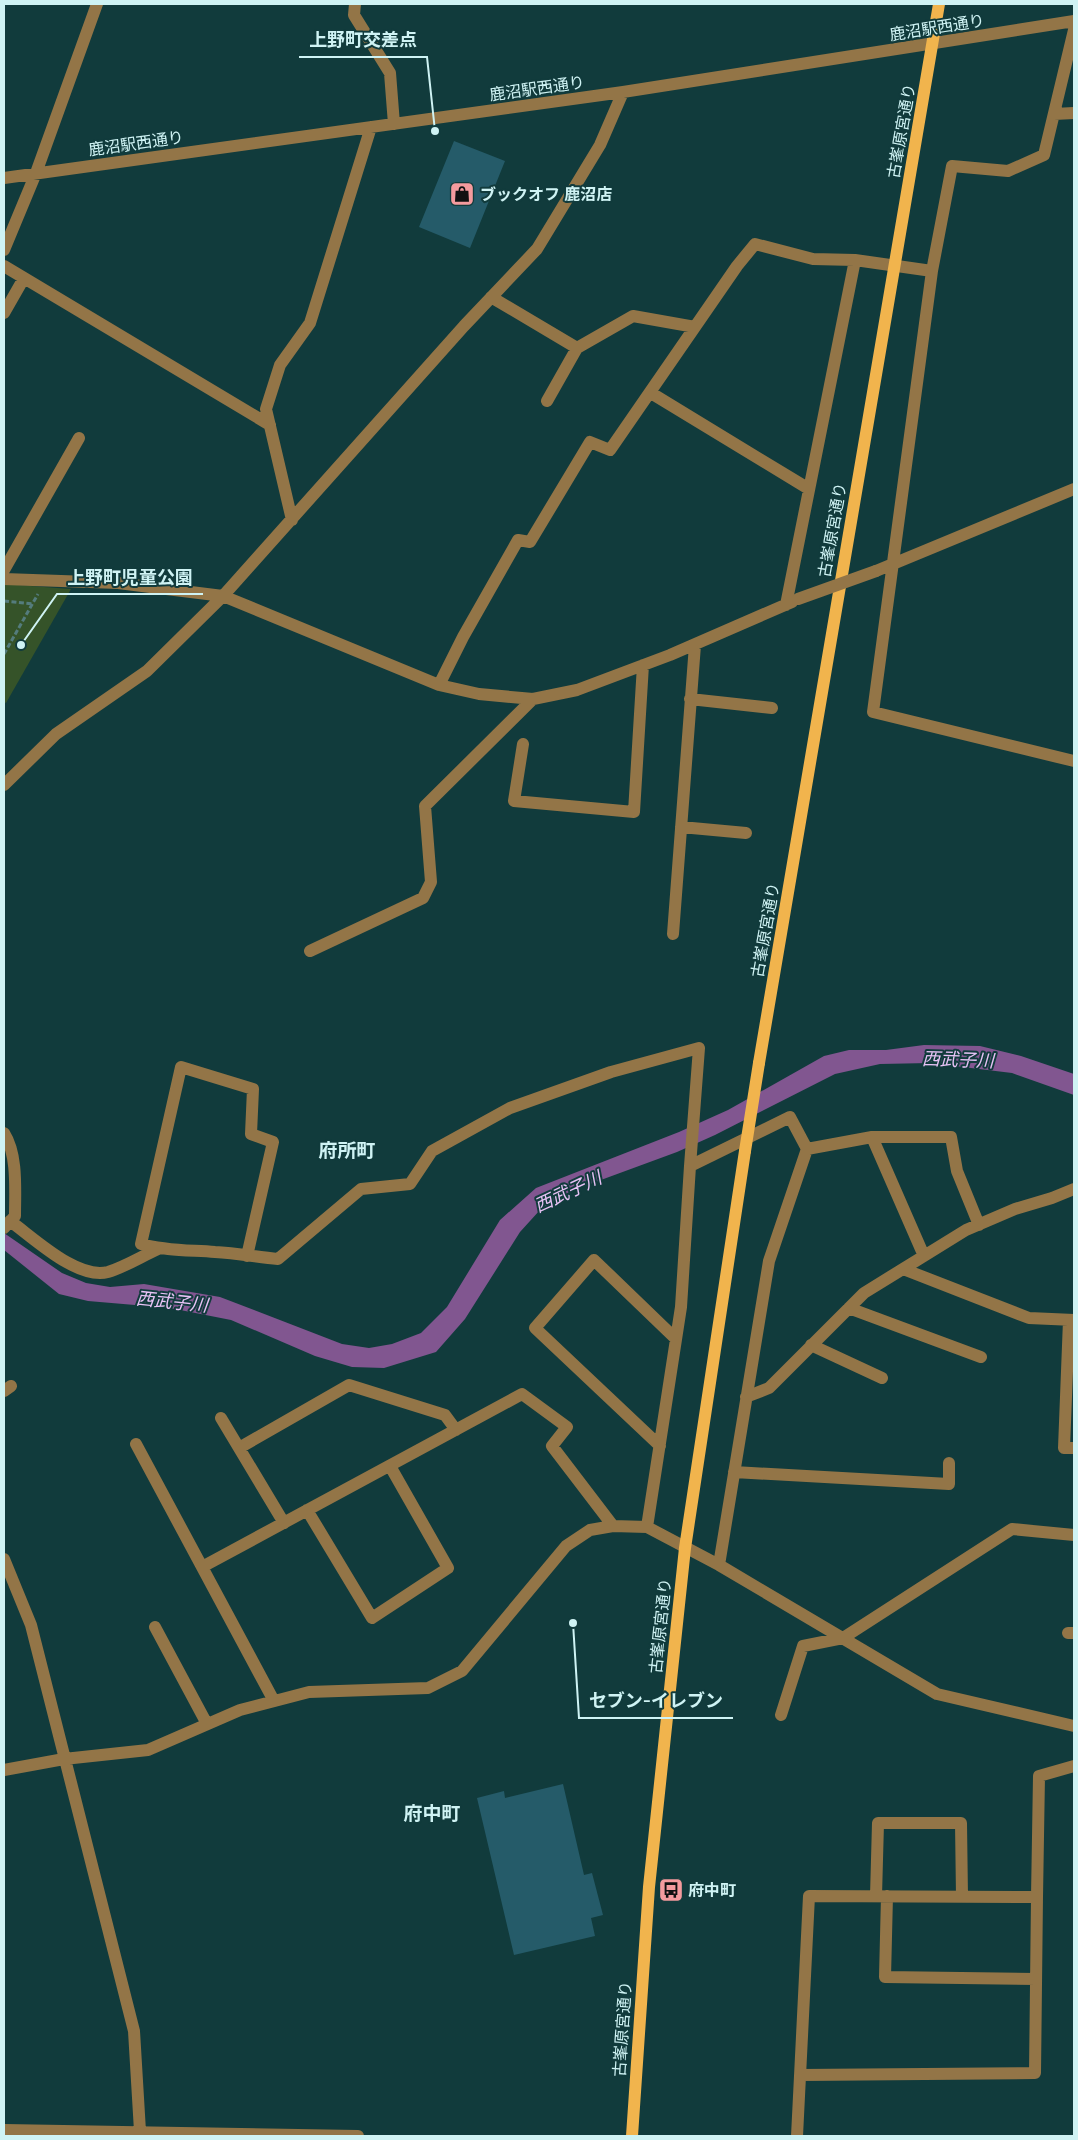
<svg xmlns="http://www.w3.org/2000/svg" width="1078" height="2140" font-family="'Libre Baskerville','Noto Sans JP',serif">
	<rect width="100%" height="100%" fill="#113b3c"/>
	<!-- green -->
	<path fill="#355329" d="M4 584 71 589 6 703 4 702Z"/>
	<!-- water -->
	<path fill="#815690" d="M924 1045 980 1046 1021 1056 1074 1074V1095L1012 1073 930 1063 880 1064 835 1074 715 1135 677 1152 571 1191 540 1210 520 1232 465 1319 436 1352 384 1368 352 1367 315 1356 231 1320 170 1308 88 1301 59 1294 4 1250V1233L62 1273 86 1283 110 1287 144 1284 220 1297 342 1344 369 1348 392 1344 421 1333 447 1307 500 1220 536 1188 679 1132 728 1110 824 1056 849 1050H886Z"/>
	<!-- building -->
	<path fill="#255b69" d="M454 141 505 161 470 248 419 227Z
		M563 1784 584 1875 592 1873 603 1915 591 1918 595 1936 514 1955 477 1798 504 1791 505 1798Z"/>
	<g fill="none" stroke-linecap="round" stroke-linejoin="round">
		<!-- path -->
		<path stroke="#547c7d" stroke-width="3" stroke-dasharray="5 2.5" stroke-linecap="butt" d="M4 601 33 604
			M4 654 38 594"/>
		<!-- minor -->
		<path stroke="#937547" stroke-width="12" d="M355 4 354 15 390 73 394 124
			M1054 114 1074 113
			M4 178 623 92 1074 21
			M4 250 36 173 97 4
			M4 266 270 425
			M932 271 952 166 1008 171 1044 155 1074 30
			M491 297 577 348 547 401
			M4 313 24 278
			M577 348 633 316 695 327
			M651 393 809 489
			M292 520 266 409 280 365 310 323 371 127
			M4 570 79 438
			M876 571 1074 489
			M4 579 118 583 223 596 439 685 479 694 533 699 577 690 670 655 792 602
			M786 605 855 260 932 271 873 712 1074 761
			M439 685 463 637 518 540 530 542 590 442 610 450 737 266 755 244 813 259 855 260
			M690 699 772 708
			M523 744 514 801 634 812 643 665
			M4 785 56 734 147 671 223 596 464 326 537 249 600 145 623 92
			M681 827 746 833
			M673 934 695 645
			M310 951 423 898 431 882 425 806 533 699
			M4 1133C18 1155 15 1190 15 1216L4 1228
			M872 1137 924 1256
			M807 1149 872 1137H951L957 1171 979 1225
			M10 1221C34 1238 77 1280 108 1272 125 1267 142 1256 158 1249
			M247 1256 273 1142 251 1134 253 1089 181 1067 141 1244C166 1251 190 1250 215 1252 236 1253 257 1257 278 1259L361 1189 410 1184 432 1151 510 1108 611 1072 699 1048 690 1166
			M903 1269 1029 1318 1074 1320
			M849 1308 981 1357
			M1069 1320 1064 1448H1074
			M811 1345 882 1378
			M4 1391 11 1386
			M746 1397 769 1388 864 1293 966 1230 1015 1209 1052 1198 1074 1189
			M221 1418 284 1523
			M136 1444 274 1701
			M660 1446 535 1328 594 1260 676 1339
			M239 1448 349 1385 445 1415 456 1430
			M734 1472 949 1484V1463
			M307 1510 372 1618 448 1568 390 1466
			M647 1527 681 1307 690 1166 790 1117 807 1149 769 1261 719 1565
			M4 1559 31 1625 134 2031 140 2131
			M202 1567 522 1394 567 1427 552 1446 613 1526
			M155 1627 207 1724
			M1068 1633H1074
			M781 1715 803 1646 843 1638 1012 1529 1074 1535
			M4 1770 64 1759 148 1750 240 1710 309 1692 428 1688 462 1671 566 1546 590 1530 613 1526 647 1527 719 1565 937 1694 1074 1726
			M876 1896 878 1823H961L962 1897
			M887 1896 885 1977 1036 1979
			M800 2075 1035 2073 1037 1897
			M4 2130 358 2136
			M797 2136 809 1896 1037 1897 1039 1776 1074 1766"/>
		<!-- major -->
		<path stroke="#f1b44d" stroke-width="12" d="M759 1063 939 4
			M632 2136 649 1887 685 1548 745 1151"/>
		<!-- minor-bridge -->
		<path stroke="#937547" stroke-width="12" d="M798 599 876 571"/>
		<!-- major-bridge -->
		<path stroke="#f1b44d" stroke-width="12" d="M745 1151 759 1063"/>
	</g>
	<!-- icons -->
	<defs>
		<symbol id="shop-square" viewBox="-11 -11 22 22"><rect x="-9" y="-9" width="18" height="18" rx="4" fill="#f59b9e" stroke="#113b3c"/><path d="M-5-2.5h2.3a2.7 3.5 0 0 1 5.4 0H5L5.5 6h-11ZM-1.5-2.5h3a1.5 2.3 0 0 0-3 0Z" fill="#111"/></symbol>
		<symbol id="bus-square" viewBox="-11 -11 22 22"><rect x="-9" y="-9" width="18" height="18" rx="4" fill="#f59b9e" stroke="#113b3c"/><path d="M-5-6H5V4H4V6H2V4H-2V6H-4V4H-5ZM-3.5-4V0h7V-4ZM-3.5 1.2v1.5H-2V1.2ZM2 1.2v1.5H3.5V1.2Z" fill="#111"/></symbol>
	</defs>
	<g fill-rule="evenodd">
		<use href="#shop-square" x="448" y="180" width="28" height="28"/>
		<use href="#bus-square" x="657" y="1876" width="28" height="28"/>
	</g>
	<g text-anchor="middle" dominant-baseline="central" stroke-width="4" stroke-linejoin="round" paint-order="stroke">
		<!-- street labels -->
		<g font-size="16" fill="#cff3f4" stroke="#113b3c">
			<text transform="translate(937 27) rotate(-9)">鹿沼駅西通り</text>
			<text transform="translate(537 88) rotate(-8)">鹿沼駅西通り</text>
			<text transform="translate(901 131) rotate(-80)">古峯原宮通り</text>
			<text transform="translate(136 143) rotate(-8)">鹿沼駅西通り</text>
			<text transform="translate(832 530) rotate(-80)">古峯原宮通り</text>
			<text transform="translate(765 930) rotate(-80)">古峯原宮通り</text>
			<text transform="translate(660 1626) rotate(-84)">古峯原宮通り</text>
			<text transform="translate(622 2029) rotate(-86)">古峯原宮通り</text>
		</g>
		<!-- poi labels -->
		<g font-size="16" font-weight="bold" fill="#cff3f4" stroke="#113b3c" text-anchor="start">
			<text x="480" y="194">ブックオフ 鹿沼店</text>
			<text x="688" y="1890">府中町</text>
		</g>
		<!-- water labels -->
		<g font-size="18" font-style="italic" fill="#e8c3f6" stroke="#113b3c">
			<text transform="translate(958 1060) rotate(2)">西武子川</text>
			<text transform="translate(568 1192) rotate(-25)">西武子川</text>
			<text transform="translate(172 1302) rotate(6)">西武子川</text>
		</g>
		<!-- quarter labels -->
		<g font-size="19" font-weight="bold" fill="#cff3f4" stroke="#113b3c">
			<text x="347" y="1150">府所町</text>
			<text x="432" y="1813">府中町</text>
		</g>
	</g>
	<!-- callouts -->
	<path fill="none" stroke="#cff3f4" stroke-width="2" d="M435 131L427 57H299M21 645L57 594H203M573 1623L579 1718H733"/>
	<g fill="#cff3f4" stroke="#113b3c" stroke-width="2">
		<circle cx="435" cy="131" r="5"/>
		<circle cx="21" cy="645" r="5"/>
		<circle cx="573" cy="1623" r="5"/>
	</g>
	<g font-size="18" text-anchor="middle" font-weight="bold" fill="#cff3f4" stroke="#113b3c" stroke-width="4" stroke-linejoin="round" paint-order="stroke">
		<text x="363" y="46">上野町交差点</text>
		<text x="130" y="584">上野町児童公園</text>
		<text x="656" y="1707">セブン-イレブン</text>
	</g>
	<!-- border -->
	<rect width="1078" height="2140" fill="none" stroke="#cff3f4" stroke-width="10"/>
</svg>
